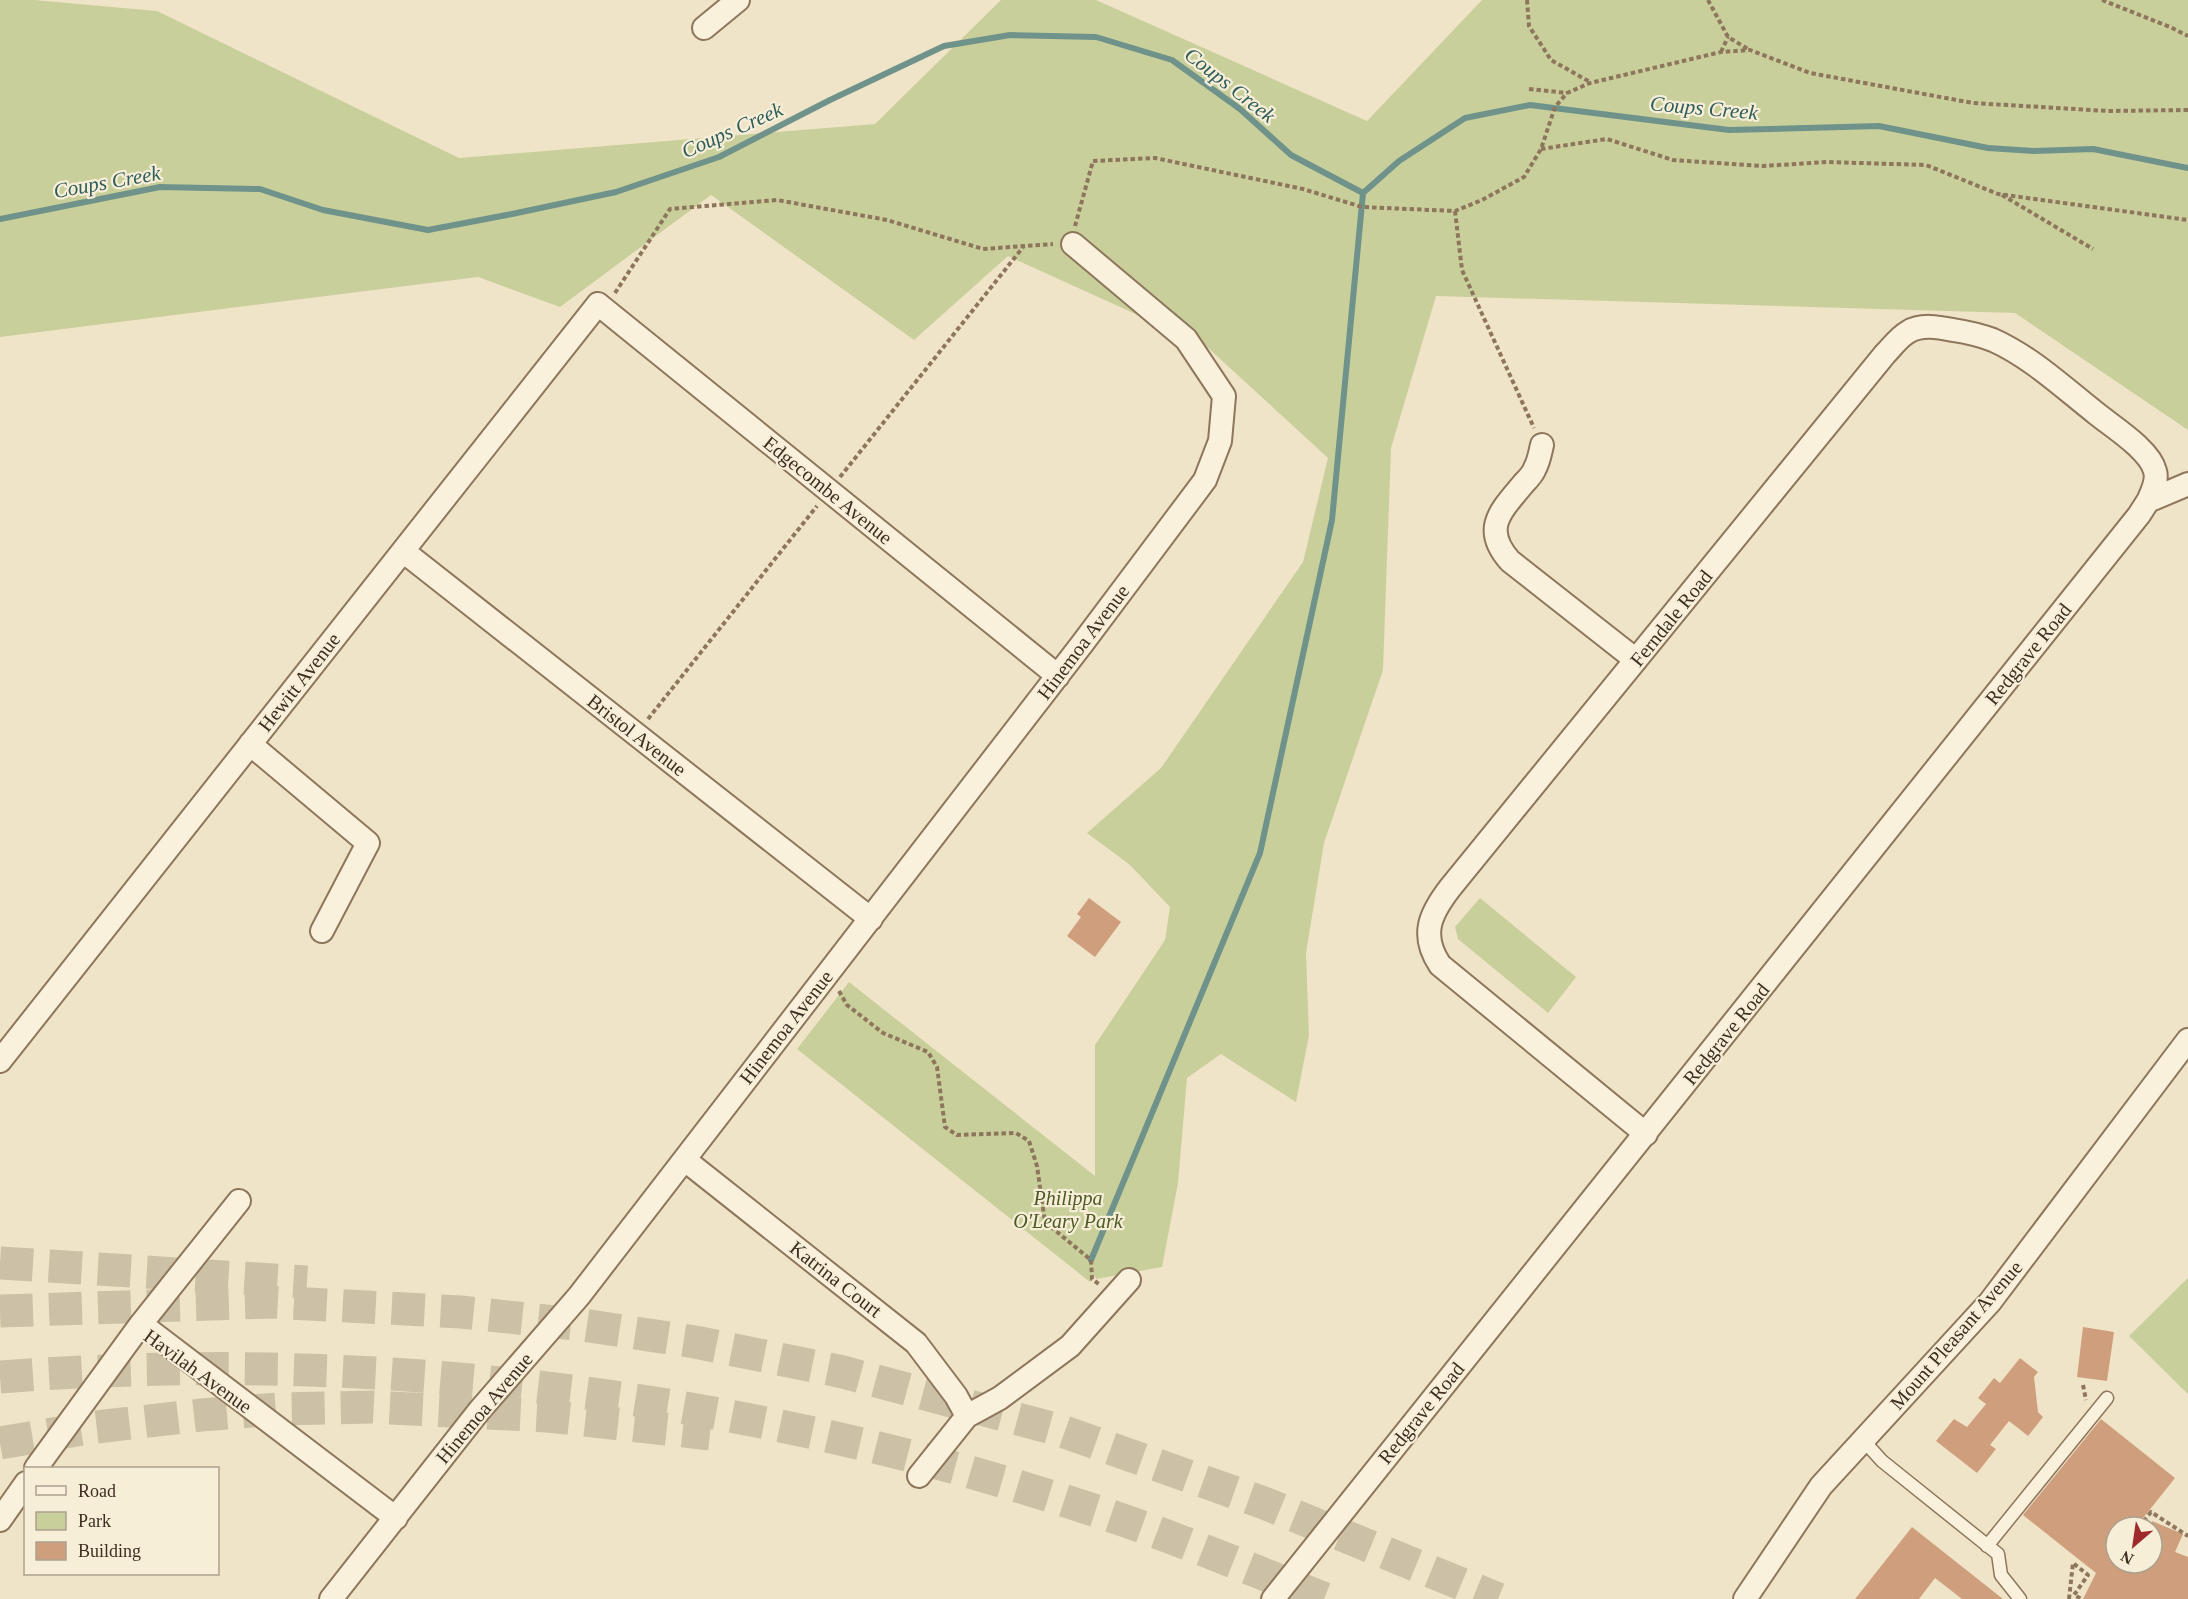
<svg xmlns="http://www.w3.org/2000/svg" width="2188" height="1599" font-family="Georgia,serif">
	<rect width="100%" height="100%" fill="#f0e4c8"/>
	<!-- green -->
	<path fill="#c9cf9b" d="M0 0H34L157 11 459 158 875 124 1001 0H1096L1367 121 1482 0H2188V430L2015 313 1436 296 1391 448 1383 670 1324 843 1306 953 1309 1035 1296 1102 1221 1054 1187 1078 1178 1183 1162 1267 1096 1279 1095 1276 1090 1282 797 1049 849 982 1095 1176V1045L1165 940 1170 907 1130 865 1087 833 1161 768 1303 562 1328 458 1206 346 1008 256 914 340 711 195 560 307 478 277 0 337Z
		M1480 898 1576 977 1548 1013 1458 939 1455 927Z
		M2188 1278V1394L2129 1336Z"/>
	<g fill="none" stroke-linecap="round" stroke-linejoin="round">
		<!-- stream -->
		<path stroke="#6f938a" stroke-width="6" d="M0 219 160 187 260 189 323 210 428 230 512 214 616 192 719 157 830 100 944 46 1010 35 1096 37 1172 60 1240 109 1291 155 1363 193 1399 161 1465 118 1530 105 1729 130 1879 126 1988 148 2034 151 2093 149 2188 168
			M1091 1260 1260 853 1332 520 1363 193"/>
	</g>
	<!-- building -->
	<path fill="#cf9f7d" d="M1089 898 1121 922 1095 957 1067 936 1081 917 1077 914Z
		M2083 1327 2114 1332 2107 1381 2077 1377Z
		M2020 1358 2038 1372 2034 1377 2038 1412 2043 1417 2028 1436 2009 1421 1990 1445 1996 1449 1977 1473 1936 1441 1954 1419 1967 1427 1986 1404 1978 1398 1994 1378 2000 1383Z
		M2101 1419 2175 1478 2136 1527H2116V1563H2152V1521L2183 1534 2175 1552 2188 1557V1599H2083L2096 1573 2023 1515Z
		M1912 1527 2003 1599H1962L1935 1578 1919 1599H1855Z"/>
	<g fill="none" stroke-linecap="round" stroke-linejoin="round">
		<!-- motorway-tunnel -->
		<path stroke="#ccc0a6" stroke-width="33" stroke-dasharray="33 16" stroke-linecap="butt" d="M0 1263 307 1282
			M0 1311 271 1302 461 1312 583 1325 695 1342 843 1372 1059 1430 1264 1503 1498 1599
			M0 1377C375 1348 752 1394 1108 1515 1182 1540 1253 1570 1325 1599
			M0 1443 88 1428 201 1415 277 1409 372 1407 548 1416 710 1434"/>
		<defs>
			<path id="service" d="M1863 1440 1882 1461 1998 1554 2001 1575 2020 1599
				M1987 1546 2107 1398"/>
			<path id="minor" d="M704 28 738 0
				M1542 445C1540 453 1539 461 1535 468 1533 474 1528 479 1524 483 1501 511 1481 528 1510 561L1636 660
				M403 551 871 919
				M250 744 368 843 322 931
				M0 1061 598 304 1058 676
				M1646 1134 1440 965C1420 935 1430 914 1450 888L1885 354C1892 347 1899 337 1908 332 1921 324 1938 327 1953 330 1966 332 1980 335 1993 340 2031 357 2064 388 2097 414 2113 427 2150 450 2155 471 2158 481 2152 492 2148 501
				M685 1160 916 1343 956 1396 967 1416
				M141 1324 239 1201
				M36 1468 141 1324 396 1518
				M919 1476 967 1416 1000 1398 1070 1346 1129 1280
				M0 1520 26 1483
				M331 1599 479 1411 579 1296 1082 644 1205 480 1220 441 1224 396 1186 339 1073 244
				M1273 1599 2139 515 2148 501 2188 484
				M1745 1599 1821 1486 1990 1302 2188 1040"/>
		</defs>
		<!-- service casing -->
		<use href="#service" stroke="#8d765c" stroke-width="15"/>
		<!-- minor casing -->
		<use href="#minor" stroke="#8d765c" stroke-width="26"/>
		<!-- path -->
		<path stroke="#8d765c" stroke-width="4" stroke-dasharray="4.5 3" stroke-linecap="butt" d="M1527 0 1529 26 1551 60 1590 82
			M1708 0 1728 37 1748 49
			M2102 0 2170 27 2188 36
			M1721 52 1728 37
			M1529 89 1567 93
			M1541 149 1607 139 1673 160 1763 166 1827 162 1926 165 1998 194 2188 220
			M2002 195 2093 249
			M1455 211 1462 270 1534 428
			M1075 226 1093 161 1155 158 1303 189 1362 207 1455 211 1482 200 1524 177 1541 149 1555 107 1567 93 1590 83 1721 52 1750 50 1810 73 1973 103 2108 111 2188 110
			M615 293 670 209 777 200 887 220 983 249 1053 244
			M840 477 1024 246
			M648 719 817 506
			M839 991 847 1005 883 1033 928 1052 937 1067 945 1127 957 1135 1016 1133 1029 1141 1037 1166 1045 1222 1091 1260 1092 1279 1100 1285
			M2083 1385 2086 1400
			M2139 1527 2151 1512 2188 1536
			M2069 1599 2073 1563 2088 1575 2074 1595 2082 1599"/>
		<!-- service -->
		<use href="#service" stroke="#faf1dc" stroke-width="12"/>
		<!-- minor -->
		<use href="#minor" stroke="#faf1dc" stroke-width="22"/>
	</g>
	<g text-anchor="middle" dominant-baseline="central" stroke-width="4.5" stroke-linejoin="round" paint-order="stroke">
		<!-- street labels -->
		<g font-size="20" fill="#3d2e20" stroke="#f7eed8">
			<text transform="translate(828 490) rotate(39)">Edgecombe Avenue</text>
			<text transform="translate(1671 618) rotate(-51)">Ferndale Road</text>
			<text transform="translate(1083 642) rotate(-53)">Hinemoa Avenue</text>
			<text transform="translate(2028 654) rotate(-51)">Redgrave Road</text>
			<text transform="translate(299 682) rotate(-52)">Hewitt Avenue</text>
			<text transform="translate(637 735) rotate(38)">Bristol Avenue</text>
			<text transform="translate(786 1027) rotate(-52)">Hinemoa Avenue</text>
			<text transform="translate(1726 1034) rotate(-51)">Redgrave Road</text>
			<text transform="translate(836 1279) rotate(38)">Katrina Court</text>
			<text transform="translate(1956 1335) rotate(-49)">Mount Pleasant Avenue</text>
			<text transform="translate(198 1371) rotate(36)">Havilah Avenue</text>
			<text transform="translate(484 1408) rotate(-50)">Hinemoa Avenue</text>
			<text transform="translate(1421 1413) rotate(-51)">Redgrave Road</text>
		</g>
		<!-- park labels -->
		<g font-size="20" font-style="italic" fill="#4d5a26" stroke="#f7eed8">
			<text x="1068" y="1198">Philippa<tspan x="1068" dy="23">O'Leary Park</tspan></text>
		</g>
		<!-- water labels -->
		<g font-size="21" font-style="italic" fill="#2f5d5a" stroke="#f7eed8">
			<text transform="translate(1230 85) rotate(38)">Coups Creek</text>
			<text transform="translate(1704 108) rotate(5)">Coups Creek</text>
			<text transform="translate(732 130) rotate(-24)">Coups Creek</text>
			<text transform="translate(107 182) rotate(-10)">Coups Creek</text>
		</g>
	</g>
	<!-- legend -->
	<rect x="24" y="1467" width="195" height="108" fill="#f7eed8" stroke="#ada18e" stroke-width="1.5"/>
	<rect x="36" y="1486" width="30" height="9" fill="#faf1dc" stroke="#ada18e" stroke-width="1.5"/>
	<text x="78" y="1497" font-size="18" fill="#3d2e20">Road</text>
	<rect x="36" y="1512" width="30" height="18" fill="#c9cf9b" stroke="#ada18e" stroke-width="1.5"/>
	<text x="78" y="1527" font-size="18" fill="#3d2e20">Park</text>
	<rect x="36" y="1542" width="30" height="18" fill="#cf9f7d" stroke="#ada18e" stroke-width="1.5"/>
	<text x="78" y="1557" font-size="18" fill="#3d2e20">Building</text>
	<!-- north arrow -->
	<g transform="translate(2134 1545) rotate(209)"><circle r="28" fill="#f7eed8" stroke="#ada18e" stroke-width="1.5"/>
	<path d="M0-4.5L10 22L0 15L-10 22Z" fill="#9e2a2b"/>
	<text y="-9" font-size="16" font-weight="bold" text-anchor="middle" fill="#3d2e20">N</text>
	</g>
</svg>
